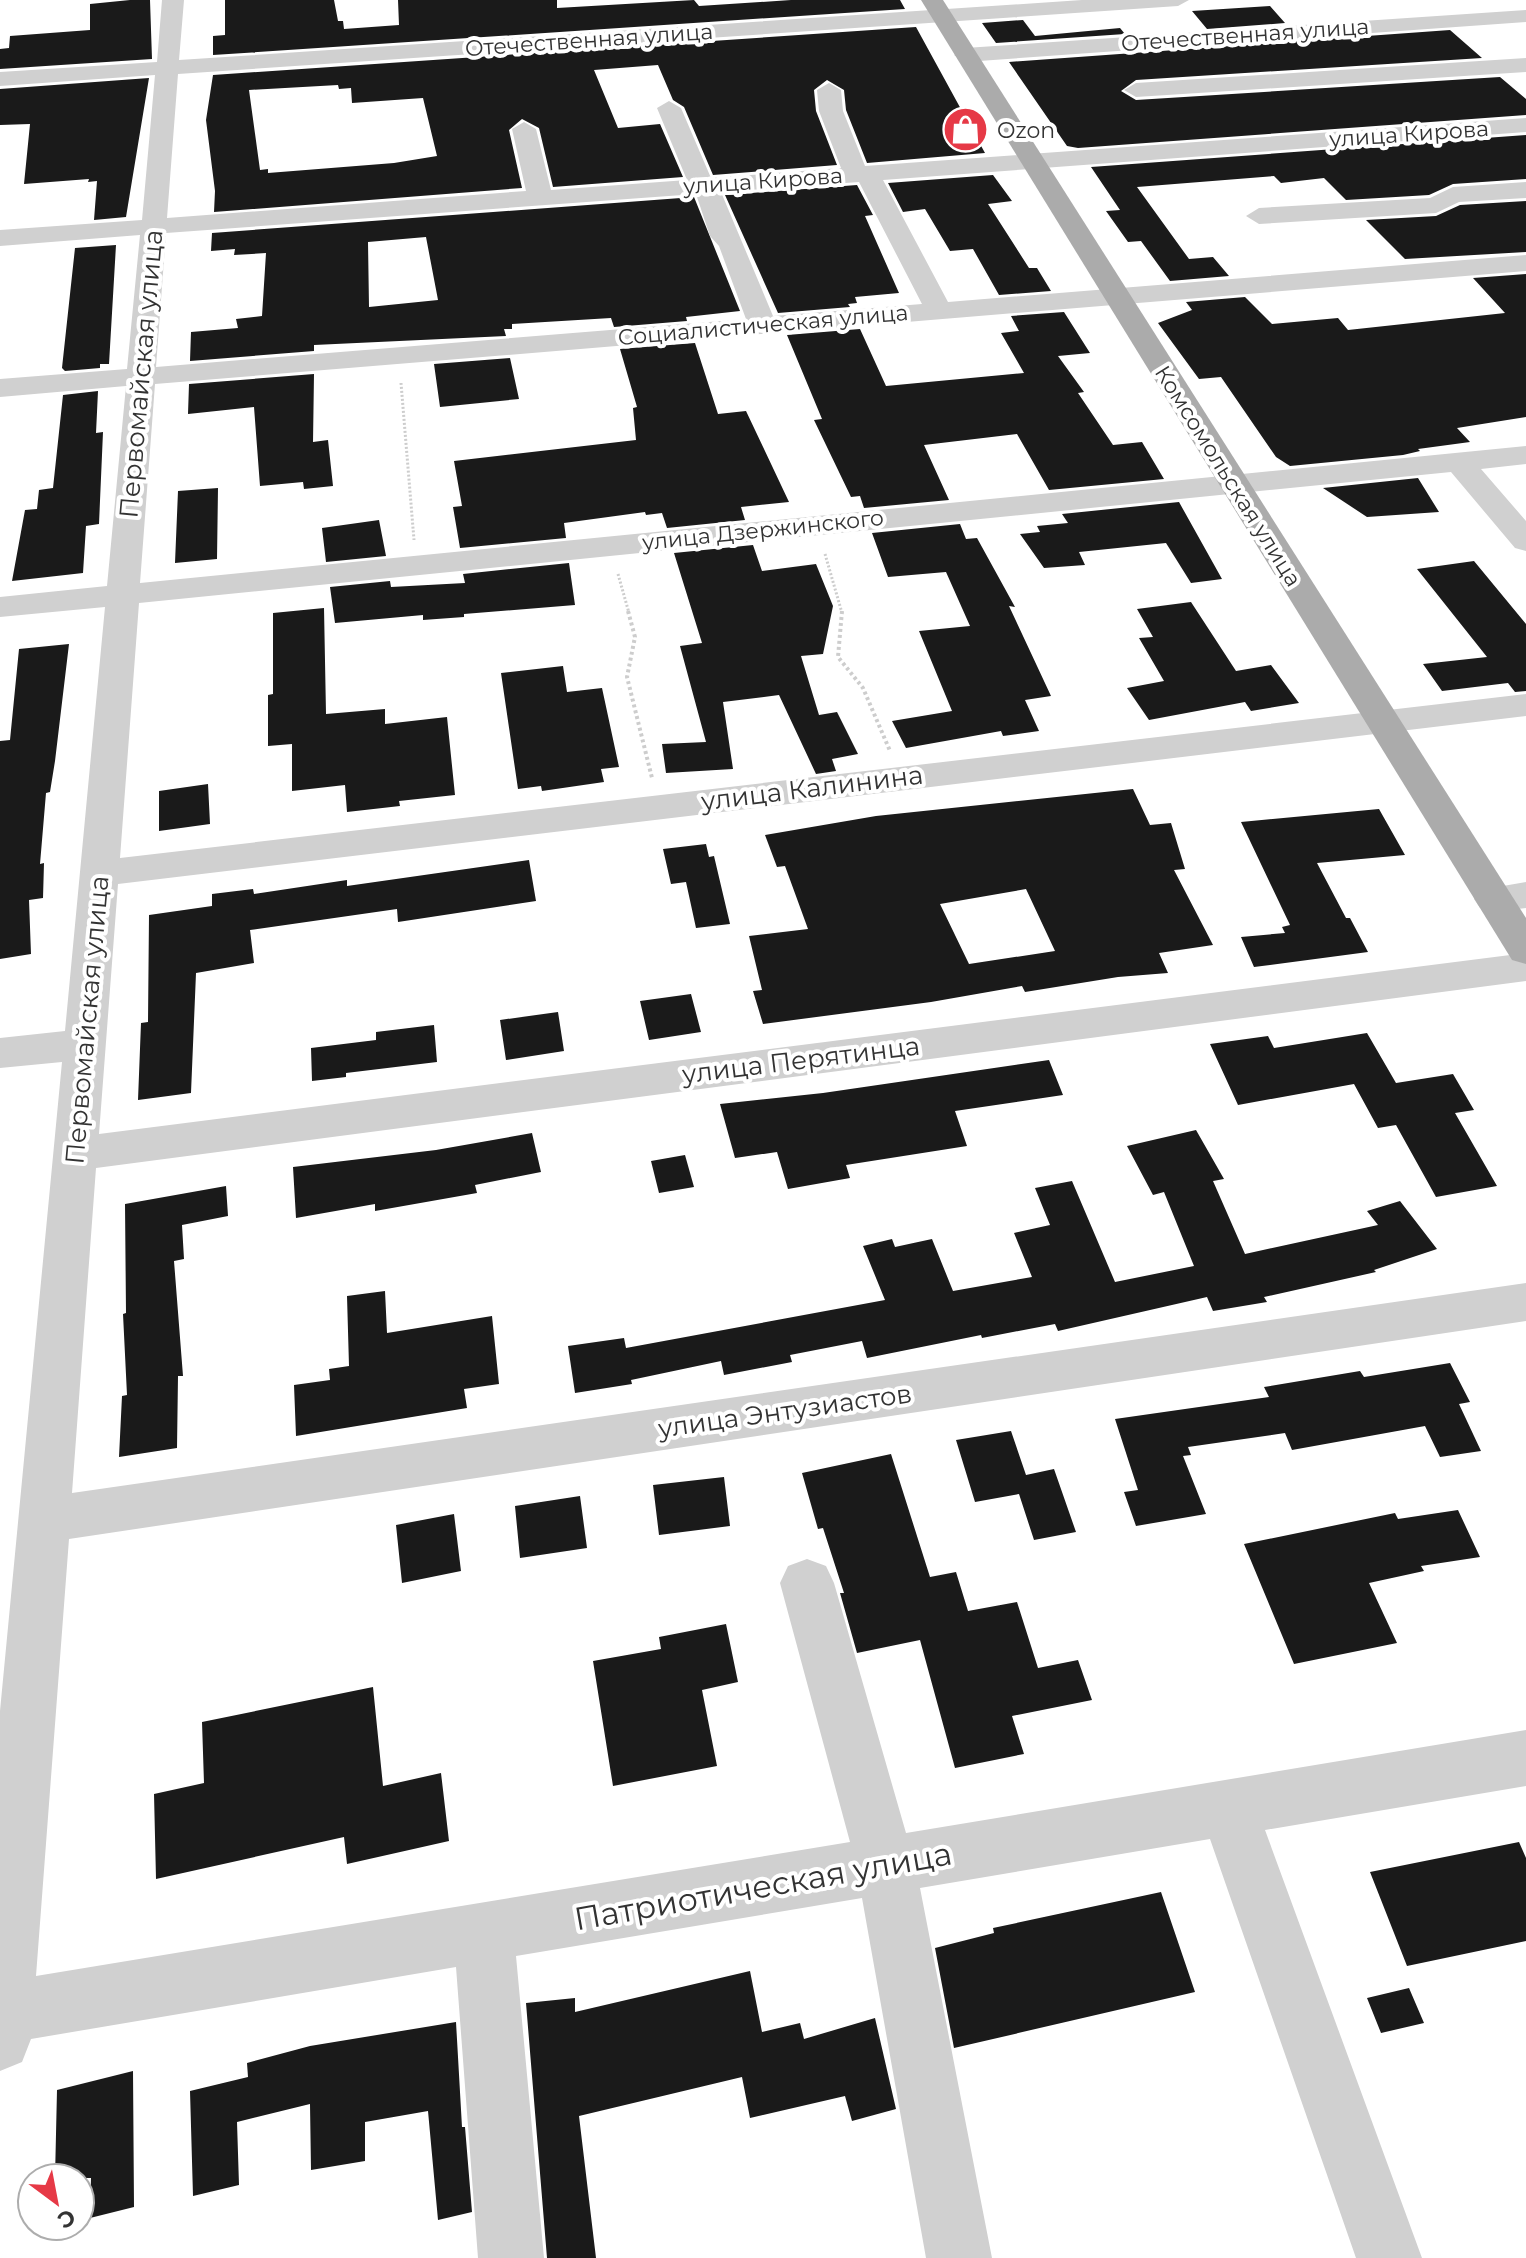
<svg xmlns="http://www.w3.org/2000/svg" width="1526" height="2258" font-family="Montserrat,sans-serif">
	<rect width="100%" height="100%" fill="#fff"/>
	<!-- building -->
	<path fill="#1a1a1a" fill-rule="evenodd" d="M130 0H150L152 59 0 69V49L9 48 10 36 90 30V4Z
		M225 0H334L338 21H343L344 29 399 25 398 0H557V8L694 0 699 6 791 0H900L905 9 213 55V36L225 35Z
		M1270 6 1285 23 1207 29 1192 11Z
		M1023 20 1035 36 1120 28 1125 34 996 43 982 23Z
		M916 27 985 153 867 163 846 110 844 90 827 80 814 90 816 111 837 165 713 175 684 107 673 100 658 65 594 70 618 128 660 124 683 177 553 187 539 128 522 119 509 130 522 188 214 212 215 191 206 120 213 75ZM338 85 339 89 351 88 352 103 423 98 437 156 394 163 268 173V169L260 170 249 90Z
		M1450 30 1482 58 1136 80 1121 91 1136 100 1500 77 1526 99V115L1078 148 1067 146 1009 62Z
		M149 78 126 217 94 220 97 181 88 182 89 179 24 184 30 124 0 125V89Z
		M1526 135V179L1453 184 1429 195 1346 200 1324 178 1281 183 1274 176 1137 187 1189 259 1213 257 1229 276 1170 281 1141 241 1128 242 1106 211 1120 210 1091 167Z
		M993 175 1012 201 988 204 1029 268H1037L1051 291 999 295 973 249 950 251 925 209 903 212 888 183Z
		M857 185 873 215 865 216 899 293 855 297 857 303 848 304 850 307 778 313 725 195Z
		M694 197 740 311 686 317 687 321 614 327 611 318 512 324V329H504L506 336 314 345V351L190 361 191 332 238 328 236 319 262 316 266 253 234 255 235 249 211 251 212 233ZM426 237 438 300 369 307 368 242Z
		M1526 201V252L1405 259 1366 220 1436 216 1460 205Z
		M116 245 109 364H100V368L65 371 62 368 75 248Z
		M1526 274V417L1457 428 1470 442 1418 449 1420 451 1403 455 1290 466 1276 457 1221 377 1199 379 1158 323 1192 310 1186 302 1245 297 1272 324 1338 318 1348 330 1505 313 1473 278Z
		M1064 312 1090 353 1058 356 1084 392 1078 393 1113 445 1142 442 1164 479 1049 490 1017 434 924 445 949 500 864 508 860 496 851 497 814 420 822 419 787 335 860 329 886 386 1024 373 1001 333 1019 331 1011 316Z
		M695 343 718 414 746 411 789 502 741 507 745 520 667 528 662 513 646 515 645 512 564 523 566 538 460 548 453 507 462 506 454 461 636 440 633 408 637 407 620 349Z
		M510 358 519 399 440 407 434 364Z
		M314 374 313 442 328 440 333 486 304 489 303 482 260 486 254 407 188 414 189 384Z
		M98 391 96 433 103 432 99 524 86 526 83 573 12 581 25 510 37 509 39 490 53 488 63 395Z
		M1418 478 1439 512 1367 517 1323 488Z
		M218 488 217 559 175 563 178 491Z
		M1179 502 1222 579 1191 583 1166 543 1079 552 1085 565 1044 568 1020 534 1040 532 1037 526 1068 523 1062 514Z
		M379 520 386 556 326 562 322 528Z
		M960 524 966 539 977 538 1015 607 1009 606 1051 696 1025 700 1039 731 1003 736 1001 731 906 748 892 721 952 711 919 631 970 626 946 572 888 577 872 533Z
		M753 545 762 571 816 564 833 606 823 654 801 656 819 715 837 712 858 754 832 759 836 771 816 774 779 695 723 702 733 769 666 773 662 744 706 742 680 646 702 643 674 553Z
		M1474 561 1526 624V691L1515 692 1508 683 1442 691 1423 664 1487 657 1417 569Z
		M569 563 575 605 464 614V617L423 620V615L335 623 330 587 390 581 391 587 465 583 463 574Z
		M1191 602 1236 671 1271 665 1299 703 1251 711 1245 702 1149 720 1127 688 1164 681 1139 638 1153 637 1137 609Z
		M324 608 326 714 385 709V724L447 717 455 795 399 801 400 806 347 812 345 785 292 791V744L268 746V695L273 694V613Z
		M69 644 55 761 50 792 46 793 40 864 44 863 43 898 29 900 31 954 0 959V741L10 740 19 649Z
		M563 666 567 692 602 688 619 767 601 769 604 782 542 791 541 786 518 789 501 673Z
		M208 784 210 824 159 831V791Z
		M1133 789 1150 825 1171 823 1185 869 1174 870 1213 945 1159 953 1168 973 1118 977 1025 992 1022 986 931 1002 763 1024 753 991 762 990 749 936 808 929 785 866 777 867 765 835 876 816ZM1026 889 1055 951 969 964 940 904Z
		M1379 809 1405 855 1317 863 1346 918H1350L1368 952 1254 967 1241 937 1285 933 1282 927 1290 925 1241 822Z
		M706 844 709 857 714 856 730 924 696 928 686 882 671 884 663 849Z
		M529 860 536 901 398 922 397 909 250 930 254 963 196 973 191 1093 138 1100 141 1023 148 1022 149 915 212 906V894L253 889 254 894 347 880V886Z
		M691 994 701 1032 649 1040 640 1001Z
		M558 1012 564 1051 506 1060 500 1020Z
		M434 1025 437 1062 346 1073V1077L312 1081 311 1048 376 1040V1032Z
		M1367 1033 1396 1083 1453 1074 1474 1110 1455 1113 1497 1186 1436 1197 1396 1125 1378 1128 1354 1084 1238 1105 1210 1044 1268 1036 1274 1048Z
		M1049 1060 1063 1095 955 1111 967 1146 846 1165 850 1178 788 1189 777 1152 735 1158 720 1104 823 1093Z
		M1196 1130 1224 1179 1213 1181 1245 1254 1378 1225 1367 1211 1400 1201 1437 1249 1374 1270 1376 1272 1264 1297 1267 1302 1213 1311 1207 1297 1058 1331 1055 1324 982 1338 981 1335 867 1358 862 1341 790 1355 792 1362 724 1375 721 1361 631 1380 632 1384 575 1393 568 1346 624 1338 626 1348 885 1300 863 1246 892 1239 895 1247 932 1239 953 1291 1032 1277 1014 1233 1050 1225 1035 1188 1072 1181 1115 1282 1194 1266 1164 1192 1153 1195 1127 1146Z
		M532 1133 541 1172 475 1185 477 1193 375 1211V1204L296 1218 293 1167 436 1150Z
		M685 1155 694 1187 659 1193 651 1161Z
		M226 1186 228 1216 182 1225 184 1259 174 1261 183 1376H178L177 1448 119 1457 122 1396 127 1395 123 1314 126 1313 125 1204Z
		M385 1291 387 1333 492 1316 499 1384 464 1389 467 1408 296 1436 294 1385 330 1380 329 1369 349 1366 347 1296Z
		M1450 1363 1470 1402 1459 1404 1481 1451 1440 1457 1425 1426 1292 1450 1285 1433 1188 1447 1191 1455 1183 1456 1206 1514 1136 1526 1124 1492 1138 1490 1115 1419 1269 1397 1264 1387 1360 1371 1364 1377Z
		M1011 1431 1026 1475 1054 1469 1076 1532 1034 1540 1019 1494 975 1502 956 1440Z
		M891 1454 930 1577 956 1572 968 1611 1017 1602 1038 1668 1078 1660 1092 1700 1012 1716 1024 1754 955 1768 920 1640 857 1653 840 1593H844L823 1528 818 1529 802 1473Z
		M724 1477 730 1526 659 1535 653 1485Z
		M580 1496 587 1548 520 1558 515 1506Z
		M1458 1510 1480 1557 1421 1566 1424 1571 1369 1583 1397 1643 1294 1664 1244 1544 1395 1513 1398 1519Z
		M454 1514 461 1571 402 1583 396 1525Z
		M726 1624 738 1682 702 1690 717 1766 613 1786 593 1661 661 1649 659 1637Z
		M373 1687 383 1786 441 1773 449 1841 347 1864 344 1837 156 1879 154 1794 204 1783 202 1722Z
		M1519 1842 1526 1858V1941L1407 1966 1370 1872Z
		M1161 1892 1195 1992 954 2048 935 1948 994 1933 993 1928Z
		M750 1971 762 2032 800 2023 804 2039 875 2018 896 2109 852 2121 845 2096 750 2118 742 2077 579 2116 596 2258H547L526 2003 575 1998V2012Z
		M1409 1988 1424 2023 1381 2033 1367 1998Z
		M456 2022 462 2127H465L472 2212 438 2220 428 2111 365 2122V2161L311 2170 310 2104 237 2122 239 2185 193 2196 190 2091 248 2077 247 2063 310 2046Z
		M133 2071 134 2207 90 2218 91 2178H55L57 2090Z"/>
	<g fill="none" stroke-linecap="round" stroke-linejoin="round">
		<!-- path-far1 -->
		<path stroke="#cdcdcd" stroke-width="3" stroke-dasharray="2 2" stroke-linecap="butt" d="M401 383 414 540
			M825 554 842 613
			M618 574 629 613"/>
		<!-- path -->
		<path stroke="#cdcdcd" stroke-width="4" stroke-dasharray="3 3" stroke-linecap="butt" d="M628 611 635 637 627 677 652 778
			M842 611 838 657 863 688 890 751"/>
		<!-- minor -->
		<path fill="#d0d0d0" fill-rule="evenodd" d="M162 0H184L179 60 1082 0H1189L1178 6 178 74 167 218 526 191 512 129 524 122 536 129 551 190 687 180 657 108 669 101 681 108 711 178 841 168 819 111 817 90 829 83 841 90 843 111 865 166 1526 118V132L883 180 948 302 1526 255V271L155 384 140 583 1526 446V464L1481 469 1526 521V551L1515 548 1451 472 139 603 120 858 1526 694V716L118 884 99 1134 1526 953V981L96 1168 72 1493 1526 1283V1321L69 1539 36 1976 850 1842 780 1583 788 1566 807 1559 826 1566 834 1583 906 1833 1526 1730V1786L1265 1830 1422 2258H1356L1210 1839 920 1888 992 2258H926L862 1898 516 1956 544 2258H478L456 1967 31 2039 22 2062 0 2071V1711L62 1062 0 1068V1038L65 1031 105 607 0 617V597L107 586 126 386 0 397V379L127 369 140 235 0 246V230L142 220 155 75 0 86V72L157 62ZM859 182 922 304 773 316 721 192ZM696 194 710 236 719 246 746 319 156 367 166 233Z
			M1526 10V22L965 62 954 55 965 48Z
			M1526 58V72L1136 97 1124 90 1136 83Z
			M1526 182V198L1459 202 1436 213 1259 224 1246 216 1259 208 1430 198 1453 187Z
			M1526 882V908L1494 912 1480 908 1474 899 1480 890Z"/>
		<!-- major -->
		<path fill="#ababab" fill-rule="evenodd" d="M921 0H943L1526 918V964L1512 960Z"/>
	</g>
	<!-- icons -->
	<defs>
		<symbol id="shop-disc" viewBox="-11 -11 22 22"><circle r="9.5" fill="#e63946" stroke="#fff"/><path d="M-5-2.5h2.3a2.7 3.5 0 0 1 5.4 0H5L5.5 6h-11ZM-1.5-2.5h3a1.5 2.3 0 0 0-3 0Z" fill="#fff"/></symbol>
	</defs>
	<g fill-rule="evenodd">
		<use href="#shop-disc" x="940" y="104" width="51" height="51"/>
	</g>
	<g text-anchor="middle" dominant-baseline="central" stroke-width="8" stroke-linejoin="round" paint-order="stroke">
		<!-- far-street labels -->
		<g font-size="22" fill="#333" stroke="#fff">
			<text transform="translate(1245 35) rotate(-4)">Отечественная улица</text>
			<text transform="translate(589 40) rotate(-4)">Отечественная улица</text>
			<text transform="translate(1409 134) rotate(-4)">улица Кирова</text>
			<text transform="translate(763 181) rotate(-4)">улица Кирова</text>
			<text transform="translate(763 325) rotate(-5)">Социалистическая улица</text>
			<text transform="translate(1228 476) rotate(58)">Комсомольская улица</text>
			<text transform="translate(763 530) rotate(-6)">улица Дзержинского</text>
		</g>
		<!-- far-poi labels -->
		<g font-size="22" fill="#333" stroke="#fff" text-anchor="start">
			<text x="997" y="130">Ozon</text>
		</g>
		<!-- street labels -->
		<g font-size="26" fill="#333" stroke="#fff">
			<text transform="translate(141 374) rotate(-85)">Первомайская улица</text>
			<text transform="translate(812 788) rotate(-7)">улица Калинина</text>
			<text transform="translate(87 1020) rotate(-85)">Первомайская улица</text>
			<text transform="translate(801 1060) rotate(-7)">улица Перятинца</text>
			<text transform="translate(785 1411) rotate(-8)">улица Энтузиастов</text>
		</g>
		<!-- near-street labels -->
		<g font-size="32" fill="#333" stroke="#fff">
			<text transform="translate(763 1886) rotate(-10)">Патриотическая улица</text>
		</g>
	</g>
	<!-- north arrow -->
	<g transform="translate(56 2202) rotate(148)"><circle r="38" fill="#ffffff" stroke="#adadad" stroke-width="2"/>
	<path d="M0-6L14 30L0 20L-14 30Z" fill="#e63946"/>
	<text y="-12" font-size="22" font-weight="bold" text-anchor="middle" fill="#333333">С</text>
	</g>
</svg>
